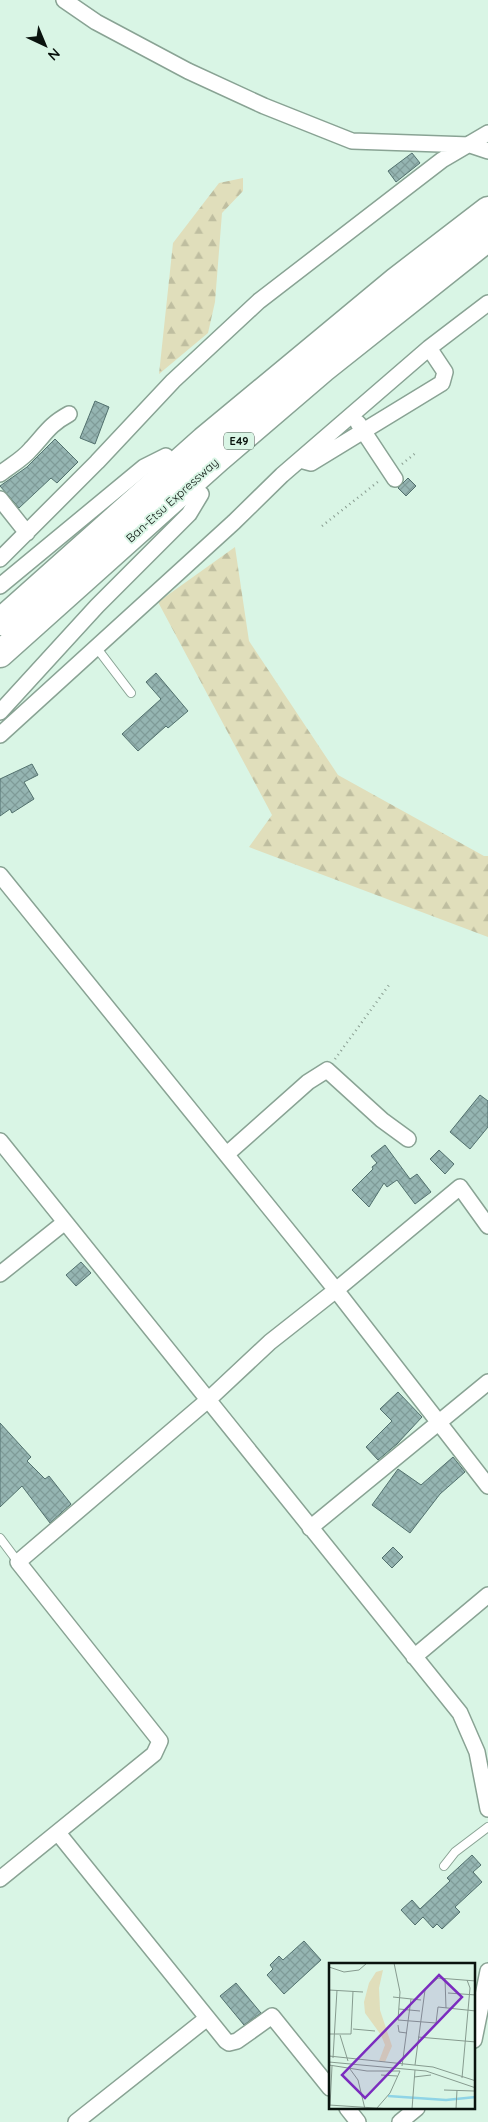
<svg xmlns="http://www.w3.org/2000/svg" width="488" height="2122" font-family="Quicksand,sans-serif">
	<defs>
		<pattern id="forest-firs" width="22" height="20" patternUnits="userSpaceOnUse" patternTransform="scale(1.25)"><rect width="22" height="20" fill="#e0debb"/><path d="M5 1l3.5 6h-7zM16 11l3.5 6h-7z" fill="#bfbea0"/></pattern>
		<pattern id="building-cross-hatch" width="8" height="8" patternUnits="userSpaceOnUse" patternTransform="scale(1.25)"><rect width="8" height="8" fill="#95b5b2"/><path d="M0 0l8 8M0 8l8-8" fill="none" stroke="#7f9b98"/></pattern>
	</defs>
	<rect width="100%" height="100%" fill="#d9f5e5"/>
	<!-- forest -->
	<path fill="url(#forest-firs)" d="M243 178V191L222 213 215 302 208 333 159 374 173 243 219 183Z
		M235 547 249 641 338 775 484 856H488V937L249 847 272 815 158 602Z"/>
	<!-- building -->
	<path fill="url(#building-cross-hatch)" stroke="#52716e" d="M412 153 420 163 396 182 388 171Z
		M95 401 109 407 95 444 80 438Z
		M55 439 78 462 57 483 51 478 19 508 0 486 27 467Z
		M408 478 416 486 406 496 398 488Z
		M156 673 188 711 168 728 166 726 138 751 122 734 161 699 146 682Z
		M32 764 38 775 24 782 34 799 12 813 10 809 0 816V779Z
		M480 1095 488 1101V1127L470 1149 450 1132Z
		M385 1145 410 1179 417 1174 431 1192 415 1204 397 1180 387 1187 384 1183 369 1207 352 1190 373 1169 372 1167 377 1163 371 1156Z
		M439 1150 454 1164 445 1174 430 1159Z
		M81 1262 91 1273 76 1286 66 1275Z
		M398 1392 422 1417 397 1444 378 1460 366 1447 392 1421 380 1409Z
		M0 1423 31 1457 27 1461 45 1479 49 1476 71 1504 50 1523 22 1486 0 1507Z
		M453 1457 465 1472 440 1494 410 1533 372 1505 398 1469 421 1485Z
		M393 1547 403 1557 392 1568 382 1558Z
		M472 1855 481 1865 473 1872 482 1882 455 1907 460 1912 442 1929 437 1924 433 1928 423 1917 415 1925 401 1910 412 1900 420 1909 450 1881 447 1878Z
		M304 1941 321 1960 284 1994 267 1975 273 1969 270 1965 279 1956 283 1960Z
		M236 1983 261 2013 244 2025 220 1996Z"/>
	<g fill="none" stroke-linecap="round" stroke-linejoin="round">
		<defs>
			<path id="lane" d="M96 647 131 693
				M0 1538 18 1562
				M444 1866 455 1852 488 1827"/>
			<path id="street" d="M64 0 96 22 188 71 264 106 352 141 470 145 488 151
				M358 423 395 479
				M300 460 311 463 442 383 445 372 429 348
				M0 474C10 466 23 459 31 449 46 433 49 425 69 414
				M0 499 27 533
				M0 559 97 462 173 381 259 301 442 160 488 133
				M0 586 144 467 166 456
				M0 712 97 606 189 514 201 494
				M0 735 234 522 282 475 429 348 488 303
				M0 875 336 1290 488 1486
				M0 1141 460 1713 477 1752 488 1809
				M227 1154 308 1082 327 1070 382 1120 408 1139
				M0 1274 65 1222
				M310 1528 488 1382
				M414 1657 488 1595
				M58 1833 226 2041 229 2043 237 2041 272 2016 330 2088
				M0 1879 154 1754 160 1741 18 1562 208 1400 270 1342 336 1290 460 1187 488 1226
				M474 2040 488 1971
				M347 2108 358 2122
				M76 2122 206 2019
				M400 2122 417 2108"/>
			<path id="highway" d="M0 622 204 440 397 280 488 210
				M0 654 219 458 323 369 488 238"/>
		</defs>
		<!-- lane casing -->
		<use href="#lane" stroke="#89a394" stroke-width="10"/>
		<!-- street casing -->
		<use href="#street" stroke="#89a394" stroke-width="18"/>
		<!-- highway casing -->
		<use href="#highway" stroke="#89a394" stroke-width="29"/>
		<!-- path -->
		<path stroke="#899d91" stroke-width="2.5" stroke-dasharray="1 4" stroke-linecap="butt" d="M402 464 417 452
			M322 526 379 481
			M335 1059 389 985"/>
		<!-- lane -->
		<use href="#lane" stroke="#fff" stroke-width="8"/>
		<!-- street -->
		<use href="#street" stroke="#fff" stroke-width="15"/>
		<!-- highway -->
		<use href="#highway" stroke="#fff" stroke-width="26"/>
	</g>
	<g text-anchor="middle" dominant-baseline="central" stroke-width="4" stroke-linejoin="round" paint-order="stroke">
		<!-- shield labels -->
		<rect fill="#d9f5e5" stroke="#48574e" stroke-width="1" x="224" y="432.5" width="30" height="17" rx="4"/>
		<g font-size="11" font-weight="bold" fill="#0a130e">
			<text x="239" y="441">E49</text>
		</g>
		<!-- street labels -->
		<g font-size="12" fill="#0a130e" stroke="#d9f5e5">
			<text transform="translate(172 500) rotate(-42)">Ban-Etsu Expressway</text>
		</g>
	</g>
	<!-- overview -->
	<g transform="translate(329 1963)">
		<rect width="146" height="146" fill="#d9f5e5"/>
		<path d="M54 7 50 25 51 47 63 83 56 99 50 98 56 82 52 72 36 50 35 39 40 20 47 9Z" fill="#e0debb"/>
		<path fill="none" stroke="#8fd4e6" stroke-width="2.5" d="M59 133 117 137 147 134"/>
		<path fill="none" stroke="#869b8f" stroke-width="1" d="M65 0 71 29 69 57 107 60 109 44 147 48M0 4 15 9 30 7 38 0M116 16 117 45M0 27 34 29M119 30 147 32M64 34 92 37M70 46 91 48M69 62 70 69 78 70M24 66 46 68M0 71H22L24 28M11 72 19 98M89 74 147 79M0 93 104 104 147 118M4 95 8 27M0 99 97 108 147 125M0 102 38 108H71M86 102 96 27 109 15 147 18M73 103 82 36M21 106 29 117 36 146M52 112 68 113M85 114 102 112M133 115 141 25 138 17M115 127 145 128M0 142 62 146M1 143 3 103M48 145 61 130 71 108M83 146 86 107M127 146 128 127"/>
		<path fill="#7b2cbf" fill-opacity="0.15" stroke="#7b2cbf" stroke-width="2.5" d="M110 12 133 34 36 135 13 112Z"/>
		<rect width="146" height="146" fill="none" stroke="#0a130e" stroke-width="2.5"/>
	</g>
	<!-- north arrow -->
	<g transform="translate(45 45) rotate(136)" stroke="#d9f5e5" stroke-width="4" paint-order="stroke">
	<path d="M0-4L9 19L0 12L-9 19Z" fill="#0a130e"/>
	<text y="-8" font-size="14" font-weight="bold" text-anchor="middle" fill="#0a130e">N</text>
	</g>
</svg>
